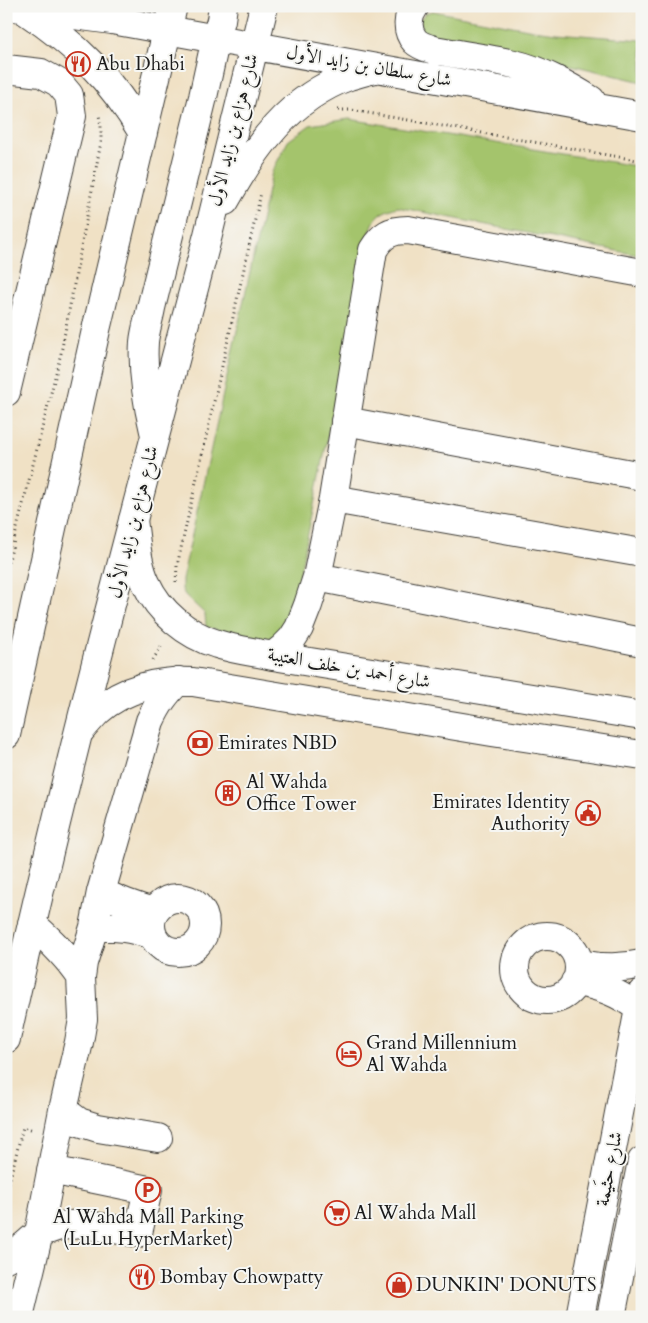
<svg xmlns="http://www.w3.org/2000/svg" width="648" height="1323" font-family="Cardo,Amiri,serif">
	<rect width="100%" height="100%" fill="#f6f6f2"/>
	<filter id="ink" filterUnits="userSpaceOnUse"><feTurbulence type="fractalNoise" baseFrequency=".02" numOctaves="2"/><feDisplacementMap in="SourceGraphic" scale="10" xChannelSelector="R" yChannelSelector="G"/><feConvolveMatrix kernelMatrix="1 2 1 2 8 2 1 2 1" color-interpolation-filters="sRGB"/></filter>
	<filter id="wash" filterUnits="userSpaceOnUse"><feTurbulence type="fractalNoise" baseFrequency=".0096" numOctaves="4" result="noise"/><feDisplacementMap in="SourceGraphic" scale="20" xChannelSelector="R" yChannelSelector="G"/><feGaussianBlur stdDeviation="1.12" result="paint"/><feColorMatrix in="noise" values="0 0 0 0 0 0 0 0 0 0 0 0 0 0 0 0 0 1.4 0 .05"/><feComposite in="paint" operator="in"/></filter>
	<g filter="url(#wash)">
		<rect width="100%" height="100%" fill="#f0e1c5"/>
		<!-- green -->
		<path fill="#a4c46c" stroke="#607044" d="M433 11 533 30 556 33 642 40V82L580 67 423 34 420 19 426 13Z
			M349 119 642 167V256L397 207C379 213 376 215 370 232L292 612 282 632 274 638 264 640 206 627 205 614 185 595 182 589V580L272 172 288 141 310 125Z"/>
	</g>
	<g filter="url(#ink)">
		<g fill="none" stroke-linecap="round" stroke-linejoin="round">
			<defs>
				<path id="minor" d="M6 69 41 73 59 83 69 95 72 116 6 392
					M345 421 642 476
					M333 499 642 553
					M133 520C136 541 137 564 146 583 159 612 187 635 217 644 235 650 255 652 273 656L642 716
					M317 577 642 642
					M273 656 283 648 292 639 299 628 308 605 317 577 333 499 373 250C382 235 390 230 408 230L642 273
					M80 731C86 724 92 717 98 711 124 688 160 680 193 682L492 732 642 755
					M101 892C119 901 135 907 154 912
					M151 925a27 27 0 1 1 54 0a27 27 0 1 1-54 0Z
					M32 924C50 940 67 956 81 977
					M94 927C116 926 131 928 152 935
					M515 968a32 32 0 1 1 64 0a32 32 0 1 1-64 0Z
					M579 964C600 968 620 969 642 964
					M575 982C602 986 618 993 639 1008
					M63 1110 79 1122 98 1128 158 1138
					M6 1258 24 1246 39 1233 59 1226 82 1224 138 1233 148 1190 51 1170
					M19 1317 39 1233 63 1110 79 1042 83 1019 81 977 83 963 94 927 101 892 150 721C158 704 165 694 178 681
					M580 1317 642 993
					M611 1317 642 1161"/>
				<path id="major" d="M6 6 112 20 642 116
					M415 6C407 16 406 31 415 41 420 46 428 48 434 50 461 55 488 58 514 64 541 70 568 86 591 100
					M26 11C77 45 111 79 143 133
					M225 201C255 147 289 98 349 76 358 73 366 71 375 69
					M154 431C147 402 142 373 144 342 145 331 149 319 151 308L203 97 216 38 221 20 223 6
					M6 735 96 330 173 6
					M6 1039C65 769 138 502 208 235 227 159 245 82 264 6"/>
			</defs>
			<!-- minor casing -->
			<use href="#minor" stroke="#3c3a35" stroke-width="30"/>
			<!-- major casing -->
			<use href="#major" stroke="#3c3a35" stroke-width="30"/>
			<!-- path -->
			<path stroke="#3c3a35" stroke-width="3" stroke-dasharray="1 4" stroke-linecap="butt" d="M338 110H351L642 161
				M6 572 61 353 101 142V126L99 115
				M176 582 177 566 261 193
				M153 660 163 643
				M9 1183 23 1127 34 1130"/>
			<!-- minor -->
			<use href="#minor" stroke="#fff" stroke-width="28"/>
			<!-- major -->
			<use href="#major" stroke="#fff" stroke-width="28"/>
		</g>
	</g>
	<!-- icons -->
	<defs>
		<symbol id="restaurant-ring" viewBox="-11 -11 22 22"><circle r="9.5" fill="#f6f6f2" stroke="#c8321e" stroke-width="1.5"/><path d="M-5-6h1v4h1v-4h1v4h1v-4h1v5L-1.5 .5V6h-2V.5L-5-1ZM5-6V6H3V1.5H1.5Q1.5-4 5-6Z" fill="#c8321e"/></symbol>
		<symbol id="bank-ring" viewBox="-11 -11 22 22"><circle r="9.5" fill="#f6f6f2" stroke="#c8321e" stroke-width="1.5"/><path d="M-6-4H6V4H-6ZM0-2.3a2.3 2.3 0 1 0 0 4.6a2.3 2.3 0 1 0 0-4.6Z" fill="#c8321e"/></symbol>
		<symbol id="building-ring" viewBox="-11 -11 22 22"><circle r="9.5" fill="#f6f6f2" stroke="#c8321e" stroke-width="1.5"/><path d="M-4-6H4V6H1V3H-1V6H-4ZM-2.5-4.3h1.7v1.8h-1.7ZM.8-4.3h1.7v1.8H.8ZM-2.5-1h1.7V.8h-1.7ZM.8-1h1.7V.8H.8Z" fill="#c8321e"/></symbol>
		<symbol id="civic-ring" viewBox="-11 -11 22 22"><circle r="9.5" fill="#f6f6f2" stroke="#c8321e" stroke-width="1.5"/><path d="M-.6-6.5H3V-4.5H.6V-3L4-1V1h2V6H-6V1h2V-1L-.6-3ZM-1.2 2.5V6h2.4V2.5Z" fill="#c8321e"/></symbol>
		<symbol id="hotel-ring" viewBox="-11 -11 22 22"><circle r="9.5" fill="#f6f6f2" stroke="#c8321e" stroke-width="1.5"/><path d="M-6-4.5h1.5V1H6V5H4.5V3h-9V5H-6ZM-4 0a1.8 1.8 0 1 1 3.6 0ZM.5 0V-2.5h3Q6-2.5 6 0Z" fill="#c8321e"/></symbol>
		<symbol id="parking-ring" viewBox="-11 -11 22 22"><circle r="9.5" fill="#f6f6f2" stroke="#c8321e" stroke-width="1.5"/><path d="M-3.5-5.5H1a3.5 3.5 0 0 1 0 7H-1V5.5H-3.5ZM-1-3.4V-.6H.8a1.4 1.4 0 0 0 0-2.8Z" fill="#c8321e"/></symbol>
		<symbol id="supermarket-ring" viewBox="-11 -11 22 22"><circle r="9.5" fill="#f6f6f2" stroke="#c8321e" stroke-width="1.5"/><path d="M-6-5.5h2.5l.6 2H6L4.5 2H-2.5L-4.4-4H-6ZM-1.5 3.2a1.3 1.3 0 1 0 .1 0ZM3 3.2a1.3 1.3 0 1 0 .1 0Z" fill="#c8321e"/></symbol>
		<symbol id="shop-ring" viewBox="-11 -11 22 22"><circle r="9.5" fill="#f6f6f2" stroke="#c8321e" stroke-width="1.5"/><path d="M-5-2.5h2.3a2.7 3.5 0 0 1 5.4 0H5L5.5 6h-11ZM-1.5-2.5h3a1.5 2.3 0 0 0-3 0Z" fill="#c8321e"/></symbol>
	</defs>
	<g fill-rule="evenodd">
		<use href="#restaurant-ring" x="64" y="50" width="28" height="28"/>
		<use href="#bank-ring" x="186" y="729" width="28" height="28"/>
		<use href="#building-ring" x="214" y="779" width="28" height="28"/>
		<use href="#civic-ring" x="574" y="799" width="28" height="28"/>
		<use href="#hotel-ring" x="335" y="1040" width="28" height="28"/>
		<use href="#parking-ring" x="134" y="1176" width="28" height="28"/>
		<use href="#supermarket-ring" x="323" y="1199" width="28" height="28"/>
		<use href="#restaurant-ring" x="128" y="1263" width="28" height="28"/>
		<use href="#shop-ring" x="385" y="1271" width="28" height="28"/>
	</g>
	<g text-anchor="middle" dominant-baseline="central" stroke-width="4" stroke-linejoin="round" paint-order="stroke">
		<!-- poi labels -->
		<g font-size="19" fill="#1c1c1c" stroke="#f6f6f2" text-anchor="start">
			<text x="96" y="64">Abu Dhabi</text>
			<text x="218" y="743">Emirates NBD</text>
			<text x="246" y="782">Al Wahda<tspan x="246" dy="22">Office Tower</tspan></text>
			<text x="570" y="802" text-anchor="end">Emirates Identity<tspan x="570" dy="22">Authority</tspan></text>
			<text x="366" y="1043">Grand Millennium<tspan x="366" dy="22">Al Wahda</tspan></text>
			<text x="354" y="1213">Al Wahda Mall</text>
			<text x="148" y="1217" text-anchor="middle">Al Wahda Mall Parking<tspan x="148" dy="22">(LuLu HyperMarket)</tspan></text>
			<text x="160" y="1277">Bombay Chowpatty</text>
			<text x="416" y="1285">DUNKIN' DONUTS</text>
		</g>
		<!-- street labels -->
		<g font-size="19" fill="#1c1c1c" stroke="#f6f6f2">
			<text transform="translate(369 66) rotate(10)">شارع سلطان بن زايد الأول</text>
			<text transform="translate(233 130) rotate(-76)">شارع هزاع بن زايد الأول</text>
			<text transform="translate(133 522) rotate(-76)">شارع هزاع بن زايد الأول</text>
			<text transform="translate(349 668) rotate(10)">شارع أحمد بن خلف العتيبة</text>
			<text transform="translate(609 1169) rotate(-79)">شارع حثَيمة</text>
		</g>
	</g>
	<!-- margin -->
	<rect width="648" height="1323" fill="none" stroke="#f6f6f2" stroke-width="25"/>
</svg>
